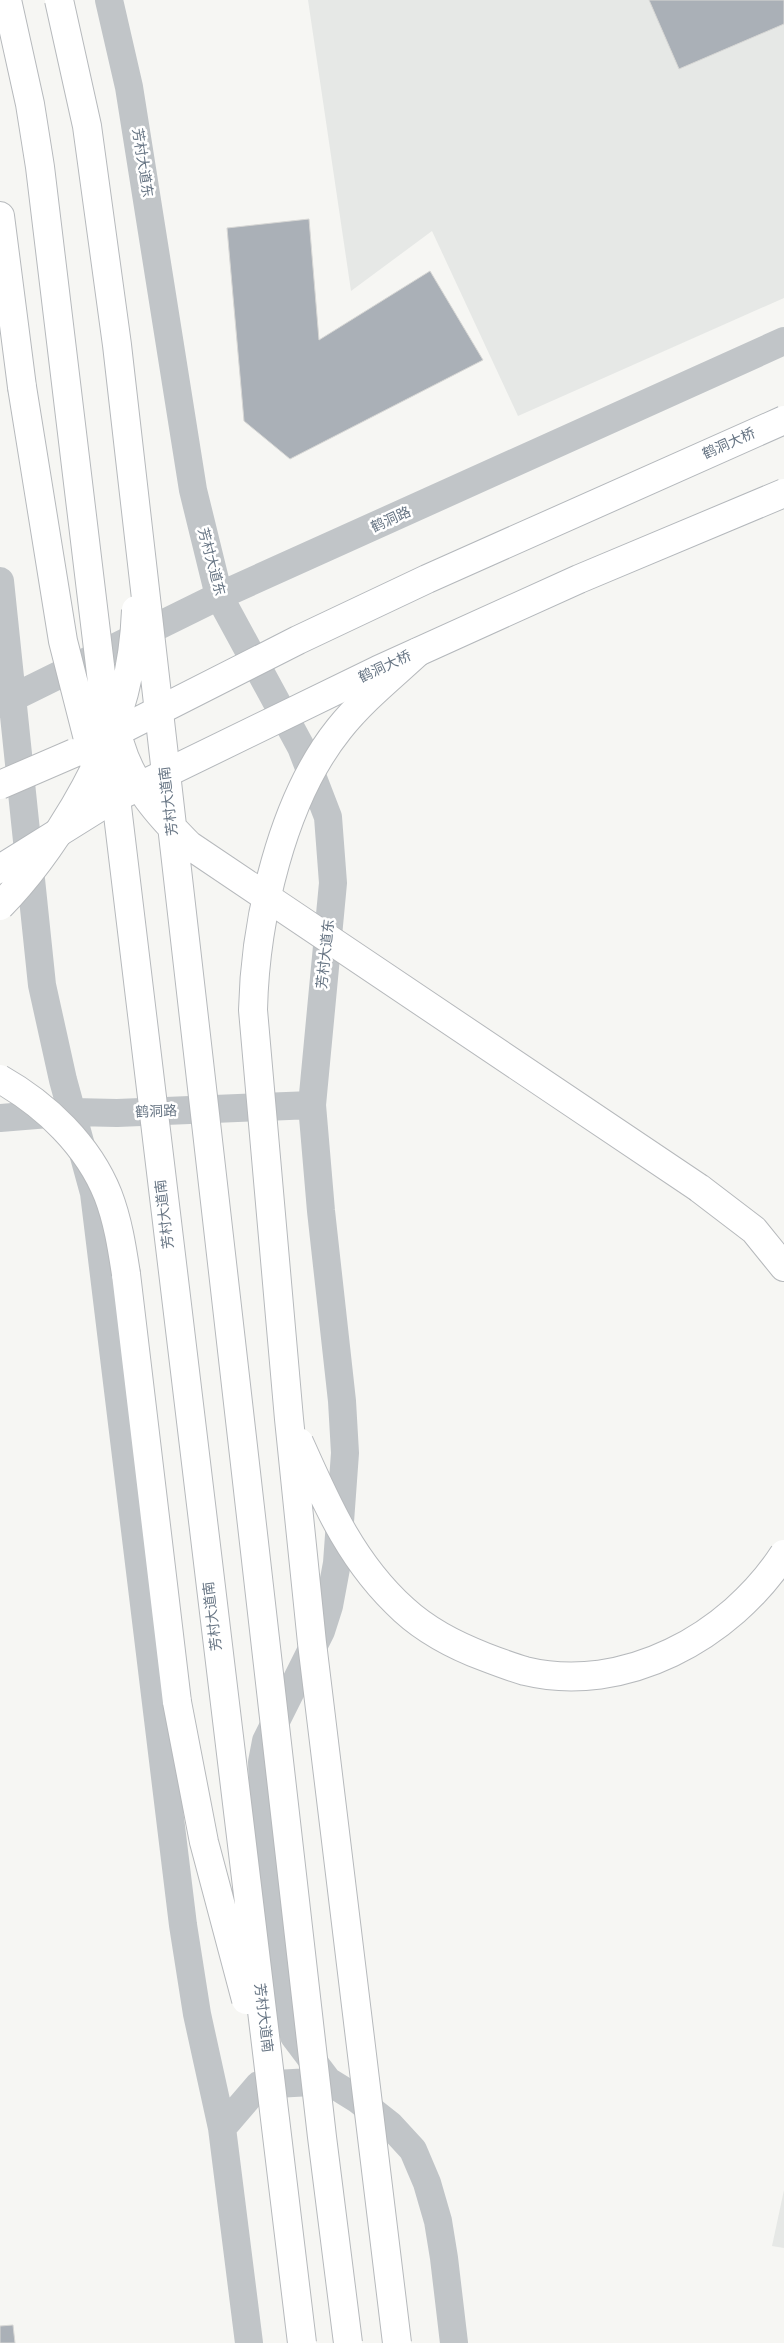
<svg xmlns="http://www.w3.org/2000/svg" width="784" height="2343" font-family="'Source Sans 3','Noto Sans SC',sans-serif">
	<rect width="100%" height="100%" fill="#f6f6f3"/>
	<!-- built -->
	<path fill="#e6e8e6" d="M308 0H784V298L518 416 432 231 351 291Z
		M784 2190V2248L772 2246Z"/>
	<!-- building -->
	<path fill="#aab0b7" stroke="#d7d7d5" d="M649 0H784V24L679 69Z
		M309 219 319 340 430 271 483 360 290 459 244 421 227 228Z
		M13 2325 15 2343H0V2326Z"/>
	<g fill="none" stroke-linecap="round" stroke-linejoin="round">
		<defs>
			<path id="highway" d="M0 216 22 387
				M699 1188 754 1230 784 1267
				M126 1274 177 1702"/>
		</defs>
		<!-- highway casing -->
		<use href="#highway" stroke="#b6b9bc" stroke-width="30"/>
		<!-- minor -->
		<path stroke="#c1c5c8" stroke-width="28" d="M109 0 129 87 193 490 219 596 301 747 328 817 333 883 312 1105 321 1211 342 1401 345 1453 337 1563 329 1606 321 1631 266 1741 262 1762 264 1820 287 1998 294 2036 328 2081 357 2099 390 2125 413 2150 427 2183 438 2221 444 2258 454 2343
			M0 581 42 985 63 1080 94 1193 183 1925 197 2014 222 2128 249 2343
			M0 704 219 596 784 341
			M0 1118 73 1112 117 1113 312 1105
			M222 2128 259 2085 328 2081"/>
		<!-- highway -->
		<use href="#highway" stroke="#fff" stroke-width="28"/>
		<defs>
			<path id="major-bridge" d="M95 743 298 640 427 579 784 420
				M0 869 109 801 378 670 579 579 784 493"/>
			<path id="highway-bridge" d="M7 0 30 104 40 167 302 2343
				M59 0 87 126 117 345 322 2137 348 2343
				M22 387 63 641 102 794
				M120 744C132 785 159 815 189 845L699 1188
				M0 785 74 753
				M0 906C52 853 105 765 124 693 131 666 135 638 136 610
				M0 1079C46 1105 88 1145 108 1195 118 1221 122 1248 126 1274
				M299 1442C327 1505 352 1563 404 1610 428 1632 456 1646 485 1657 498 1662 511 1667 525 1671 624 1695 730 1637 784 1554
				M177 1702 204 1842 246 2000
				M397 2343 312 1643 289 1419 253 1010C255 920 282 800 339 729 362 700 391 677 418 652"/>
		</defs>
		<!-- major-bridge casing -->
		<use href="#major-bridge" stroke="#b4b8bc" stroke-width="30" stroke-linecap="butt"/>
		<!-- highway-bridge casing -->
		<use href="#highway-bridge" stroke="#b6b9bc" stroke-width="30" stroke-linecap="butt"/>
		<!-- major-bridge -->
		<use href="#major-bridge" stroke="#fff" stroke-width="28"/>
		<!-- highway-bridge -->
		<use href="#highway-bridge" stroke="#fff" stroke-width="28"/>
	</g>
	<g text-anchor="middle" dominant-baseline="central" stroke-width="5" stroke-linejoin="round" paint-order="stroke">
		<!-- street labels -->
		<g font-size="14" fill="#667483" stroke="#fff">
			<text transform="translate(142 163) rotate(81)">芳村大道东</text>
			<text transform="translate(729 444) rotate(-24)">鹤洞大桥</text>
			<text transform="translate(391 520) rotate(-24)">鹤洞路</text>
			<text transform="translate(211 562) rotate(75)">芳村大道东</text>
			<text transform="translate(385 667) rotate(-25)">鹤洞大桥</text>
			<text transform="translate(169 801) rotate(-97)">芳村大道南</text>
			<text transform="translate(326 954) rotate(-84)">芳村大道东</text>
			<text transform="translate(156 1112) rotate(-2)">鹤洞路</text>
			<text transform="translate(165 1214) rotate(-97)">芳村大道南</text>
			<text transform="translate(213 1616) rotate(-97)">芳村大道南</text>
			<text transform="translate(263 2018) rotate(83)">芳村大道南</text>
		</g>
	</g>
</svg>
